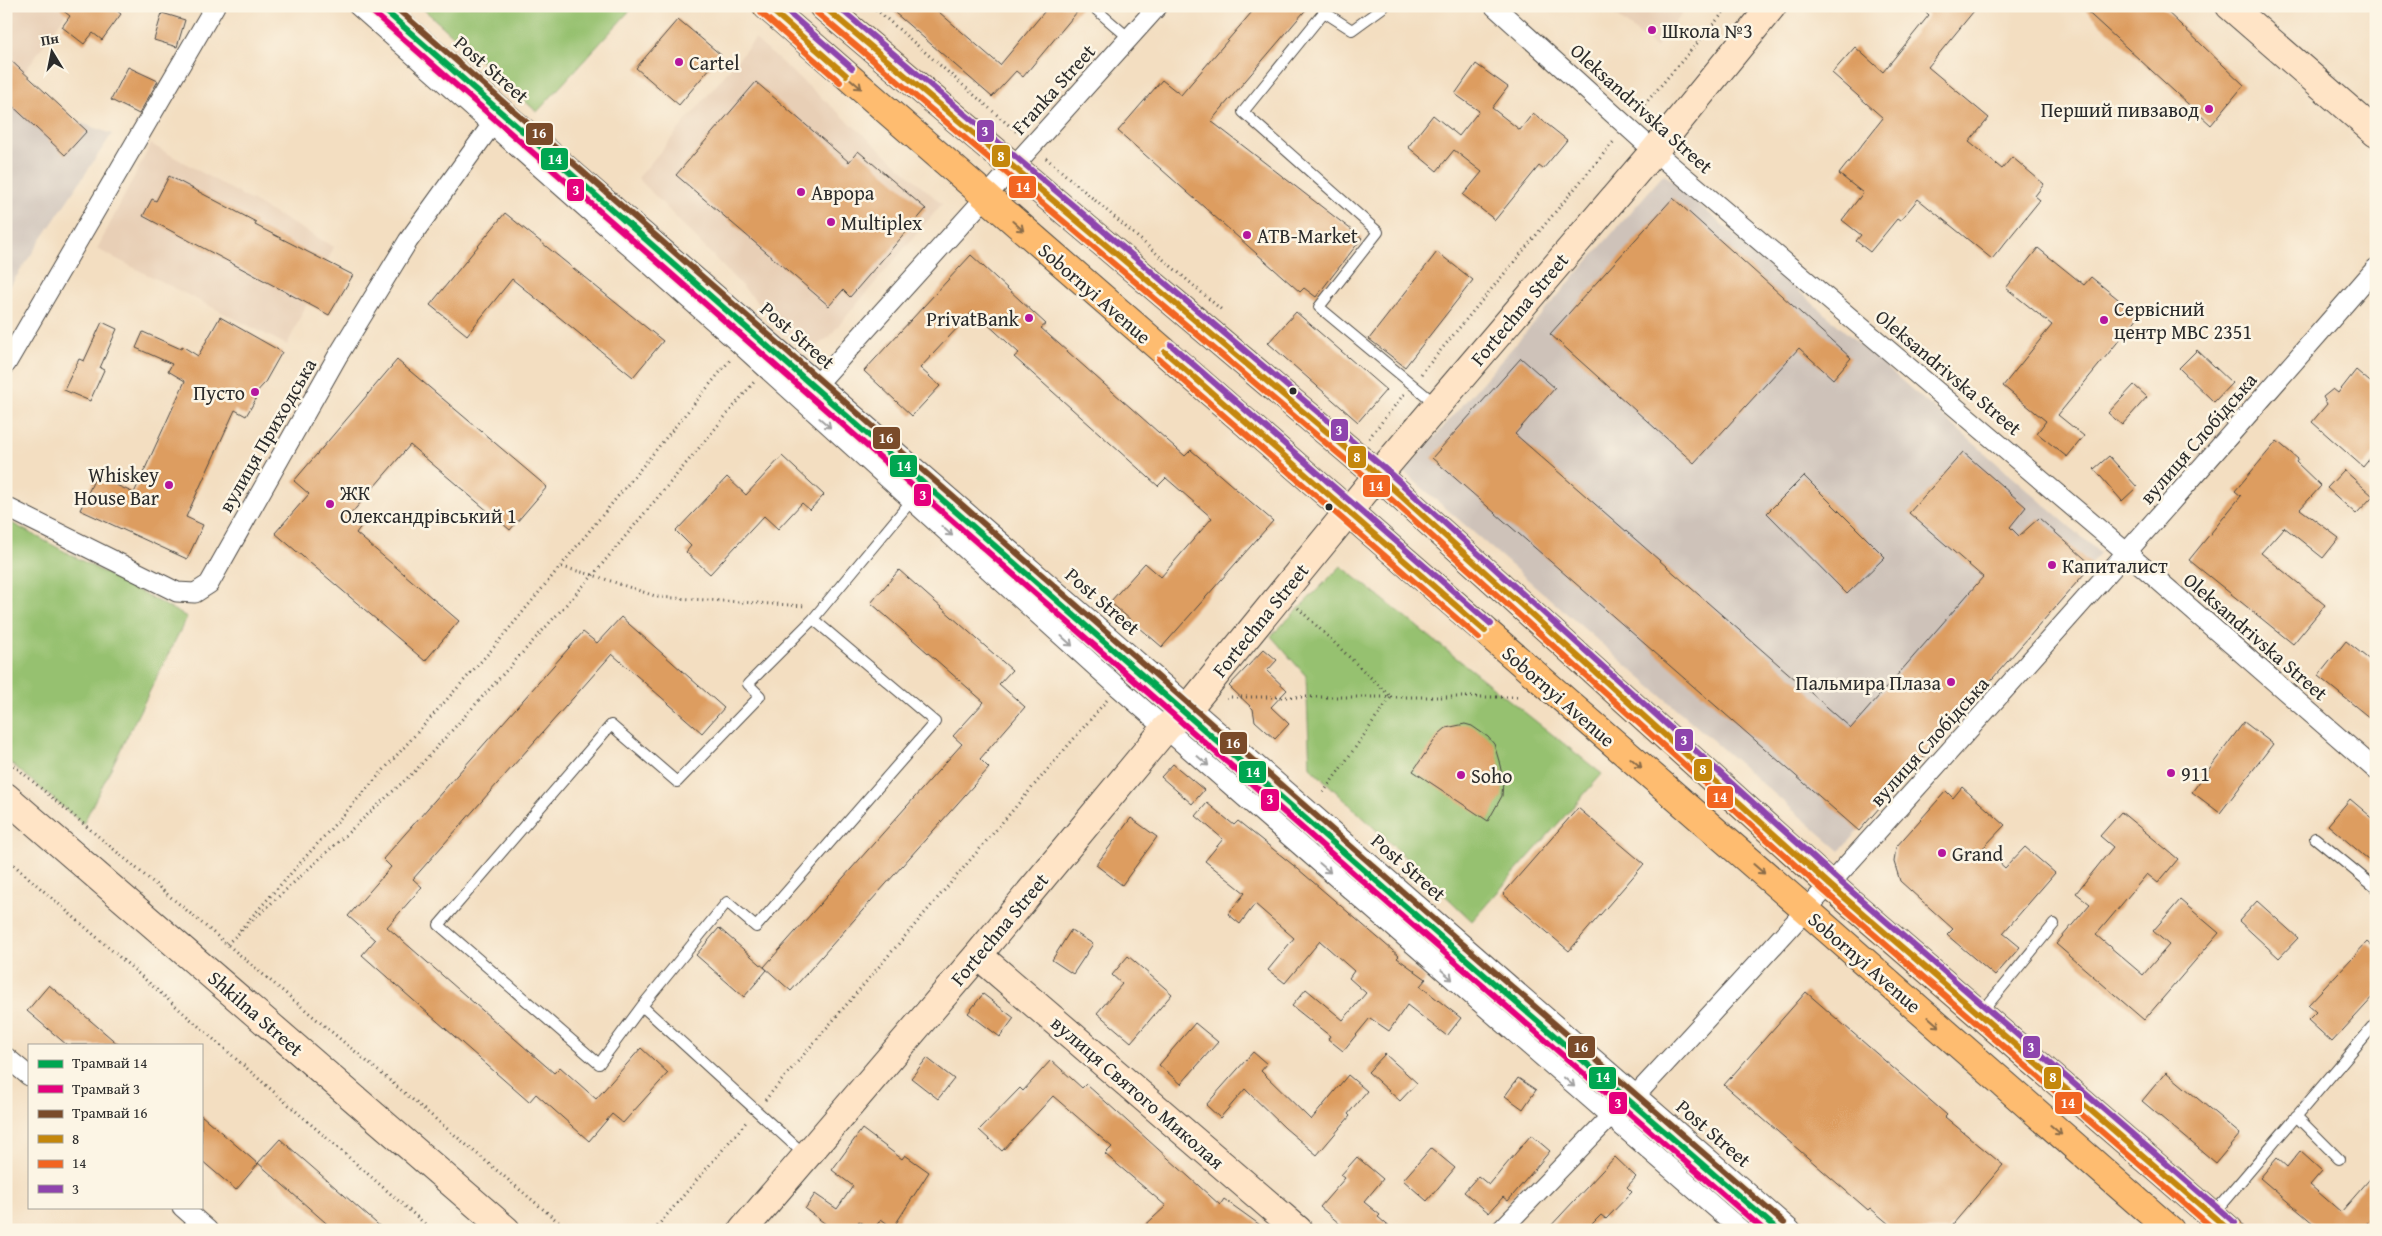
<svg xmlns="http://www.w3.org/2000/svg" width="2382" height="1236" font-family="'Gentium Book Plus',serif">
	<rect width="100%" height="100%" fill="#fcf5e5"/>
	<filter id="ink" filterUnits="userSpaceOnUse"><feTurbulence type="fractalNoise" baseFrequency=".02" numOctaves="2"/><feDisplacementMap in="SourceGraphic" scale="10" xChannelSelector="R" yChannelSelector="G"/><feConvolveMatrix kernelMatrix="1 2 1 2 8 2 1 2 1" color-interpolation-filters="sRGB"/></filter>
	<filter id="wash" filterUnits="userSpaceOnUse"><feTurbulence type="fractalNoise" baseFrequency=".0096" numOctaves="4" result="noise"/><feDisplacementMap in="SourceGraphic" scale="20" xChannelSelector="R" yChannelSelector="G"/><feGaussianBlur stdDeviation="1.12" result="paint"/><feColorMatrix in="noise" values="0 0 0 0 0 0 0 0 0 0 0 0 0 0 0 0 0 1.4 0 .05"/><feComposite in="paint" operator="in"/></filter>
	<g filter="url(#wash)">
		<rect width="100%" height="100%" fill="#f3dec1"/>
		<!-- built -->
		<path fill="#e8cfb6" d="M6 6H71L21 77 6 73Z
			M1604 6H1687L1656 48Z
			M755 39 942 204 828 338 815 347H807L792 338 638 178Z
			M151 144 334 247 287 345 97 249Z"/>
		<!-- industrial -->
		<path fill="#cec2b9" d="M6 97 112 134 6 292Z
			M1664 174 2100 553 1840 851 1404 472Z"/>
		<!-- green -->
		<path fill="#96c16f" stroke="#60764d" d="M420 6H634L537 112Z
			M6 520 187 617 83 824 6 759Z
			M1341 566 1602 774 1472 921 1310 767 1306 676 1271 636Z"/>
		<g id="blocks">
			<!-- building -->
			<path fill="#dd9d60" d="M57 6H111L121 14 102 40 93 33 84 44 62 27 70 16Z
				M887 6H932L1000 65 1049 6H1082L1023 77 1016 71 992 97Z
				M1257 6H1309L1211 121 1362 238 1316 297 1304 288 1300 292 1118 131 1162 80 1181 95Z
				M1919 6H1978L1928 67 1989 118 1969 142 2002 169 2012 157 2044 184 2035 196 2040 200 1992 259 1918 199 1900 221 1897 219 1870 252 1856 241 1861 235 1842 220 1863 193 1839 174 1883 118 1832 73 1855 47 1883 72 1929 15Z
				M2081 6H2161L2244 85 2211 125Z
				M162 13 185 20 177 47 154 40Z
				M678 19 721 55 679 105 636 68Z
				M6 56 87 131 65 155 6 100Z
				M1476 64 1508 87 1492 108 1520 130 1533 113 1567 140 1543 169 1539 166 1495 220 1463 195 1482 172 1454 150 1437 171 1408 147 1433 115 1459 136 1479 111 1455 94Z
				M128 67 158 81 139 114 111 100Z
				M756 82 849 162 858 151 926 209 850 297 843 290 829 306 676 175Z
				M169 176 256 222 255 225 353 275 329 315 143 216 152 199 156 201Z
				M1673 198 1851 358 1833 379 1799 348 1694 463 1550 334Z
				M505 213 663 341 633 377 512 279 467 335 430 305Z
				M2038 248 2084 285 2091 277 2139 316 2058 415 2084 436 2067 457 2037 433 2046 421 2003 386 2052 325 2006 288Z
				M1437 252 1473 280 1405 367 1369 339Z
				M971 255 1046 324 1041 328 1185 456 1191 450 1273 521 1162 647 1110 602 1145 563 1161 577 1212 518 1166 478 1158 486 1014 357 1019 353 973 311 920 368 940 386 912 416 864 371Z
				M1296 312 1386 390 1358 422 1268 343Z
				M220 317 282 352 264 384 252 397 256 399 246 416 235 410 186 517 203 525 187 559 80 510 96 476 134 493 185 381 168 371 172 364 136 348 143 332 181 349 182 346 198 356Z
				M102 322 117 329 100 368 104 370 90 401 64 390 79 359 84 361Z
				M2197 350 2232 383 2214 402 2179 368Z
				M1521 358 1555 388 1515 434 1851 728 1983 577 1909 513 1963 452 2026 507 2010 527 2019 536 2039 518 2092 565 1859 831 1432 458Z
				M397 360 547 487 510 530 410 445 350 515 362 525 356 533 459 621 425 661 275 533 309 494 294 481Z
				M2356 370 2376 387V451L2363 467 2312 422 2327 404 2323 397 2333 389 2338 393Z
				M2134 385 2147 397 2122 425 2108 413Z
				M2277 441 2298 459 2296 462 2321 486 2300 509 2339 538 2323 558 2284 527 2261 553 2325 605 2293 644 2189 560 2241 496 2235 491Z
				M782 456 824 495 810 510 802 503 778 529 764 516 710 574 686 552 691 546 676 531 727 477 746 495Z
				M2109 456 2137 487 2122 501 2094 469Z
				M2344 470 2373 496 2356 514 2327 488Z
				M1804 476 1885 557 1847 594 1767 513Z
				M899 570 1012 670 999 684 1025 707 980 759 989 768 791 991 764 967 962 744 953 736 984 702 871 603Z
				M621 617 724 708 702 733 612 654 413 879 422 887 387 927 554 1073 560 1067 596 1099 641 1048 668 1073 623 1123 612 1114 589 1141 536 1094 529 1102 362 955 375 940 348 916 391 867 383 859 583 632 597 643Z
				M2346 641 2376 665V723L2318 676Z
				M1264 649 1277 660 1267 671 1287 690 1271 707 1289 724 1275 739 1255 721 1253 709 1229 686Z
				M2244 722 2273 744 2220 813 2192 792Z
				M1465 724 1472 726 1488 737 1494 744 1499 761 1503 779 1502 796 1488 821 1413 771 1439 734 1446 728Z
				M1173 764 1204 790 1192 804 1161 777Z
				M1962 787 2005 825 1983 848 2005 868 2025 847 2055 873 2003 933 2020 947 1995 976 1947 935 1953 929 1900 881 1894 862 1896 847 1946 791 1953 798Z
				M2350 799 2376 821V866L2328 825Z
				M1207 803 1234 825 1238 821 1298 869 1399 956 1397 958 1426 979 1420 986 1461 1018 1447 1036 1407 1005 1389 1031 1370 1018 1343 1051 1328 1039 1330 1036 1292 1006 1306 989 1343 1020 1366 993 1349 978 1354 971 1320 941 1285 983 1268 970 1294 938 1255 904 1240 924 1228 914 1245 893 1205 861 1223 839 1196 816Z
				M1578 808 1644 864 1569 951 1503 894Z
				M2121 812 2178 859 2158 883 2147 874 2096 935 2143 975 2169 945 2153 931 2180 900 2219 933 2144 1020 2056 944 2090 904 2076 893 2113 847 2100 836Z
				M1131 818 1157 837 1122 885 1096 865Z
				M2257 901 2298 938 2279 958 2239 921Z
				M719 928 767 970 744 997 696 955Z
				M1071 930 1093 944 1073 974 1052 960Z
				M2367 942 2376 950V994L2332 1042 2308 1020 2316 1012 2308 1005Z
				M1128 956 1172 994 1131 1042 1097 1013 1122 984 1112 975Z
				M49 985 119 1045H67L27 1011Z
				M1806 992 1947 1115 1945 1117 2003 1165 1948 1230H1896L1870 1208 1868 1210 1724 1085Z
				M983 994 1014 1018 1000 1037 968 1013Z
				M1195 1023 1218 1042 1181 1084 1159 1065Z
				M1253 1052 1267 1064 1261 1071 1311 1120 1348 1075 1367 1091 1348 1114 1350 1116 1317 1155 1285 1128 1245 1089 1220 1118 1206 1105Z
				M1385 1054 1417 1083 1400 1101 1368 1072Z
				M927 1058 954 1079 938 1099 911 1078Z
				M1051 1060 1082 1088 1086 1084 1220 1205 1224 1199 1267 1230H1140L1166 1206 1105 1154 1112 1147 1053 1096 1002 1151 979 1130 1020 1088 1023 1091Z
				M2166 1072 2240 1134 2216 1163 2142 1101Z
				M1518 1078 1536 1090 1523 1109 1505 1096Z
				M201 1115 258 1164 236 1190 201 1160Z
				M862 1129 902 1159 905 1155 929 1172 893 1228 881 1219 873 1230 859 1221 853 1230H834L805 1209 815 1194 837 1209 853 1186 832 1170Z
				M1531 1135 1550 1151 1508 1201 1503 1197 1489 1213 1464 1192 1478 1176 1489 1185Z
				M280 1139 384 1230H334L258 1163Z
				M1431 1148 1455 1168 1427 1201 1403 1180Z
				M2300 1151 2322 1171 2310 1185 2341 1212 2376 1172V1213L2361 1230H2321L2260 1178 2277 1158 2287 1167Z
				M1357 1157 1383 1179 1364 1202 1380 1215 1378 1217 1393 1230H1347L1320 1207 1345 1178 1341 1175Z
				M1615 1157 1636 1177 1627 1187 1632 1192 1606 1219 1601 1215 1586 1230H1547Z"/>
		</g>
	</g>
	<g filter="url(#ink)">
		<use href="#blocks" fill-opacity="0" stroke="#494642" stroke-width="1"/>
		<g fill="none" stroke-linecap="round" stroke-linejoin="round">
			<defs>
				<path id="lane" d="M1092 6 1129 38
					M1385 6 1352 30 1324 12 1243 112 1378 232 1319 307 1437 405
					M813 619 912 500
					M2315 838 2376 888
					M642 1006 727 902 756 927 935 722 813 619 748 684 760 696 677 782 611 725 439 925 599 1064 642 1006 805 1155
					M1981 1013 2054 924
					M2296 1116 2339 1159
					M2213 1214 2376 1023"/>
				<path id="street" d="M358 6 736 341 1118 687 1741 1230
					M385 6 1791 1230
					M1494 6 1654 151 2127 553 2376 770
					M6 364 215 6
					M811 391 1158 6
					M6 507 177 592 195 593 209 584 337 357 408 241 493 123
					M6 1057 29 1076
					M182 1207 208 1230
					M1501 1230 1610 1117 1636 1095C1888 824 2133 547 2376 268"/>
				<path id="secondary" d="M2230 6 2376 133
					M6 797 506 1230
					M978 955 1298 1230
					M743 1230 978 955 1166 728 1190 706 1378 475 1654 151 1772 6"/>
				<path id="primary" d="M767 6 1807 911 2170 1230
					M823 6 1378 475 1830 885 2229 1230"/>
			</defs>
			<!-- lane casing -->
			<use href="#lane" stroke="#494642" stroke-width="12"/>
			<!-- street casing -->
			<use href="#street" stroke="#494642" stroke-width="21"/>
			<!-- secondary casing -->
			<use href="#secondary" stroke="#494642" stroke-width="30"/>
			<!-- primary casing -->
			<use href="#primary" stroke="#494642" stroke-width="30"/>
			<!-- path -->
			<path stroke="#494642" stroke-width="3" stroke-dasharray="1 4" stroke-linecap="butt" d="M872 6 1019 134
				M1638 112 1729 6
				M1046 158 1223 311
				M1421 374 1615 140
				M1369 438 1404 394
				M562 567 593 575 658 597 806 606
				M1298 608 1391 697 1323 793
				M1226 697H1518
				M6 759 568 1230
				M6 858 432 1230
				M240 930 494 647 730 360
				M227 944 415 771 593 575 754 382
				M765 1100 1107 700
				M654 1230 748 1120"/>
			<!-- lane -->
			<use href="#lane" stroke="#fff" stroke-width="10"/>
			<!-- street -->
			<use href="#street" stroke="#fff" stroke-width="19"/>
			<!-- secondary -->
			<use href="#secondary" stroke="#ffe4c6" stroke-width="28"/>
			<!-- primary -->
			<use href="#primary" stroke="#febc70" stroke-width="28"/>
			<defs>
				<path id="bus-1" d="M767 6 846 75
					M823 6 1378 475 1830 885 2229 1230
					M1165 352 1485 631"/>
				<path id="bus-2" d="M761 13 840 82
					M817 13 1372 482 1824 891 2215 1230
					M1159 359 1479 638"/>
				<path id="bus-3" d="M781 6 852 68
					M837 6 1384 468 1836 878 2235 1223
					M1171 345 1491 624"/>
			</defs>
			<!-- bus-1 casing -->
			<use href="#bus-1" stroke="#fcf5e5" stroke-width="10"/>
			<!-- bus-2 casing -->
			<use href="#bus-2" stroke="#fcf5e5" stroke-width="10"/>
			<!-- bus-3 casing -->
			<use href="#bus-3" stroke="#fcf5e5" stroke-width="10"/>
			<!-- bus-1 -->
			<use href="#bus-1" stroke="#c4870b" stroke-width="6"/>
			<!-- bus-2 -->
			<use href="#bus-2" stroke="#f26522" stroke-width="6"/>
			<!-- bus-3 -->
			<use href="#bus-3" stroke="#8e44ad" stroke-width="6"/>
			<defs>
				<path id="tram-1" d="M380 6 1405 906 1778 1230"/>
				<path id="tram-2" d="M374 13 1399 913 1764 1230"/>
				<path id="tram-3" d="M394 6 1411 899 1784 1223"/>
			</defs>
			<!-- tram-1 casing -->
			<use href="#tram-1" stroke="#fcf5e5" stroke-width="10"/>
			<!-- tram-2 casing -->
			<use href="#tram-2" stroke="#fcf5e5" stroke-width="10"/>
			<!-- tram-3 casing -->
			<use href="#tram-3" stroke="#fcf5e5" stroke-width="10"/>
			<!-- tram-1 -->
			<use href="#tram-1" stroke="#00a651" stroke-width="6"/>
			<!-- tram-2 -->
			<use href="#tram-2" stroke="#e5007d" stroke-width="6"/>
			<!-- tram-3 -->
			<use href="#tram-3" stroke="#7a4b2a" stroke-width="6"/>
		</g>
		<!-- one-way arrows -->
		<defs><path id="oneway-shaft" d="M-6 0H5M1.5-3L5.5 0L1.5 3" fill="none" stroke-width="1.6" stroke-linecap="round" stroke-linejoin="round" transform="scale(1.25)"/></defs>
		<g stroke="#8a6c4a">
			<use href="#oneway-shaft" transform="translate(856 84) rotate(41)"/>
			<use href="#oneway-shaft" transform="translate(1018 226) rotate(41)"/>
			<use href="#oneway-shaft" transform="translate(1636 763) rotate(41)"/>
			<use href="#oneway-shaft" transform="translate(1759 869) rotate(41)"/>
			<use href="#oneway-shaft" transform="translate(1934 1022) rotate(41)"/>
			<use href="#oneway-shaft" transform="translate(2056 1130) rotate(41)"/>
		</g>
		<g stroke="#a0a0a0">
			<use href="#oneway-shaft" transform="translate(825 423) rotate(41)"/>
			<use href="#oneway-shaft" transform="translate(947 531) rotate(42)"/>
			<use href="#oneway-shaft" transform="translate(1067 641) rotate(42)"/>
			<use href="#oneway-shaft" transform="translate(1203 761) rotate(41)"/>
			<use href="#oneway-shaft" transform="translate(1325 868) rotate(41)"/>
			<use href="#oneway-shaft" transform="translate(1447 975) rotate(41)"/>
			<use href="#oneway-shaft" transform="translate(1569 1082) rotate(41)"/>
		</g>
	</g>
	<!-- markers -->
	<g fill="#b5179e" stroke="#fcf5e5" stroke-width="2">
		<circle cx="1652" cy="30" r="5"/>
		<circle cx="679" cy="62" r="5"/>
		<circle cx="2209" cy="109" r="5"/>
		<circle cx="801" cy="192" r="5"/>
		<circle cx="831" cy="222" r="5"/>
		<circle cx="1247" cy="235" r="5"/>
		<circle cx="1029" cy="318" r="5"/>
		<circle cx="2104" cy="320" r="5"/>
		<circle cx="255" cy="392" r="5"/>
		<circle cx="169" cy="485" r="5"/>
		<circle cx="330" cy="504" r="5"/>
		<circle cx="2052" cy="565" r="5"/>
		<circle cx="1951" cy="682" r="5"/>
		<circle cx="2171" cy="773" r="5"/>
		<circle cx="1461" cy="775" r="5"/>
		<circle cx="1942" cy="853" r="5"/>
	</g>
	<g fill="#2b2b2b" stroke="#fcf5e5" stroke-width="2">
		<circle cx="1293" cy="391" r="4.5"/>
		<circle cx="1329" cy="507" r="4.5"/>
	</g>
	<g text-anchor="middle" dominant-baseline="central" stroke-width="5" stroke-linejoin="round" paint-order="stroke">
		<!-- poi labels -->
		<g font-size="20" fill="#2b2b2b" stroke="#fcf5e5" text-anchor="start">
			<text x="1662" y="30">Школа №3</text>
			<text x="689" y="62">Cartel</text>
			<text x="2199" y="109" text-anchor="end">Перший пивзавод</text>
			<text x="811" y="192">Аврора</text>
			<text x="841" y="222">Multiplex</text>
			<text x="1257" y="235">ATB-Market</text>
			<text x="2114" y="308">Сервісний<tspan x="2114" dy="23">центр МВС 2351</tspan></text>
			<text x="1019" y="318" text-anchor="end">PrivatBank</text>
			<text x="245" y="392" text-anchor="end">Пусто</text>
			<text x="159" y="474" text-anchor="end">Whiskey<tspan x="159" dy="23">House Bar</tspan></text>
			<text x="340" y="492">ЖК<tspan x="340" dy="23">Олександрівський 1</tspan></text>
			<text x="2062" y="565">Капиталист</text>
			<text x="1941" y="682" text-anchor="end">Пальмира Плаза</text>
			<text x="2181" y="773">911</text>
			<text x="1471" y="775">Soho</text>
			<text x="1952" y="853">Grand</text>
		</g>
		<!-- street labels -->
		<g font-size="20" fill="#2b2b2b" stroke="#fcf5e5">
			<text transform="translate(492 69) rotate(41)">Post Street</text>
			<text transform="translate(1053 89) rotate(-48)">Franka Street</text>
			<text transform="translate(1642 108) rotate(42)">Oleksandrivska Street</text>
			<text transform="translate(1095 293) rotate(41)">Sobornyi Avenue</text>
			<text transform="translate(1519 309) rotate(-50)">Fortechna Street</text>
			<text transform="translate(798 335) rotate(41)">Post Street</text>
			<text transform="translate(1949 372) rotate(40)">Oleksandrivska Street</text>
			<text transform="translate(267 435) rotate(-60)">вулиця Приходська</text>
			<text transform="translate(2198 438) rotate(-49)">вулиця Слобідська</text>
			<text transform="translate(1103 601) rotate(41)">Post Street</text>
			<text transform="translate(1260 620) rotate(-51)">Fortechna Street</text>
			<text transform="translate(2256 636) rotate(41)">Oleksandrivska Street</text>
			<text transform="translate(1559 696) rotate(41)">Sobornyi Avenue</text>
			<text transform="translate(1929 741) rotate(-48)">вулиця Слобідська</text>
			<text transform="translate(1409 867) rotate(41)">Post Street</text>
			<text transform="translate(999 929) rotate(-50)">Fortechna Street</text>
			<text transform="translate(1865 962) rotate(41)">Sobornyi Avenue</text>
			<text transform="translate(256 1013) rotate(41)">Shkilna Street</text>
			<text transform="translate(1138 1092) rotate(41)">вулиця Святого Миколая</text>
			<text transform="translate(1714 1133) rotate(41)">Post Street</text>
		</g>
	</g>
	<g stroke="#fcf5e5" stroke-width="2">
		<rect x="976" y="119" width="19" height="24" rx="5" fill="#8e44ad"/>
		<rect x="525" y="122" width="29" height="24" rx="5" fill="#7a4b2a"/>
		<rect x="991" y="144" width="20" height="24" rx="5" fill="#c4870b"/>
		<rect x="540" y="147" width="29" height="24" rx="5" fill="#00a651"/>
		<rect x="1008" y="175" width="29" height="24" rx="5" fill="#f26522"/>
		<rect x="566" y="178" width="19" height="24" rx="5" fill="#e5007d"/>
		<rect x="1330" y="418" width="19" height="24" rx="5" fill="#8e44ad"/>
		<rect x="872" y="426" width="29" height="24" rx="5" fill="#7a4b2a"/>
		<rect x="1347" y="445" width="20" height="24" rx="5" fill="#c4870b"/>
		<rect x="889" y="454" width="29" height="24" rx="5" fill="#00a651"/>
		<rect x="1362" y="474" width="29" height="24" rx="5" fill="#f26522"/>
		<rect x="913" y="483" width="19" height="24" rx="5" fill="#e5007d"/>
		<rect x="1674" y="728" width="20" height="24" rx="5" fill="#8e44ad"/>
		<rect x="1219" y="731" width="29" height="24" rx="5" fill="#7a4b2a"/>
		<rect x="1693" y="758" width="20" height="24" rx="5" fill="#c4870b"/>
		<rect x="1238" y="760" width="29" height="24" rx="5" fill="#00a651"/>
		<rect x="1706" y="785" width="28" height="24" rx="5" fill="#f26522"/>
		<rect x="1260" y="788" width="20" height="24" rx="5" fill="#e5007d"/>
		<rect x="2022" y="1035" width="19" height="24" rx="5" fill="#8e44ad"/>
		<rect x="1567" y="1035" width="29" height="24" rx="5" fill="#7a4b2a"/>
		<rect x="2043" y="1066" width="19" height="24" rx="5" fill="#c4870b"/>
		<rect x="1588" y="1066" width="29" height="24" rx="5" fill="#00a651"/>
		<rect x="2054" y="1091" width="29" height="24" rx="5" fill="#f26522"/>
		<rect x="1608" y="1091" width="20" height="24" rx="5" fill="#e5007d"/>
	</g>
	<g font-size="14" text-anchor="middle" font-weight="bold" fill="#fff">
		<text x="985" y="136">3</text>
		<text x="539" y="138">16</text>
		<text x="1001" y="161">8</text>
		<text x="555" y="164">14</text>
		<text x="1023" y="192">14</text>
		<text x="576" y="195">3</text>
		<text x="1339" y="435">3</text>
		<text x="886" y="443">16</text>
		<text x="1357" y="462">8</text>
		<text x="904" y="471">14</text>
		<text x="1376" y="491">14</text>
		<text x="923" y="500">3</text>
		<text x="1684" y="745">3</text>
		<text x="1233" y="748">16</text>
		<text x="1703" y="774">8</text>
		<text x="1253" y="777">14</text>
		<text x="1720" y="802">14</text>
		<text x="1270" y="804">3</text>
		<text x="2031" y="1052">3</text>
		<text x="1581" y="1052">16</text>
		<text x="2053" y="1082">8</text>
		<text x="1603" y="1082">14</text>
		<text x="2068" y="1108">14</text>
		<text x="1618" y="1108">3</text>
	</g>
	<!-- margin -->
	<rect width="2382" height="1236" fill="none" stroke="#fcf5e5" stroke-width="25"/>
	<!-- legend -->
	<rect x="28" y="1044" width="175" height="165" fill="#fcf5e5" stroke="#a8a49b"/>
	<rect x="38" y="1060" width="25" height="8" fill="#00a651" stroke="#a8a49b"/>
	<text x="72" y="1068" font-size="15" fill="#2b2b2b">Трамвай 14</text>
	<rect x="38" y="1085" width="25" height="8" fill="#e5007d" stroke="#a8a49b"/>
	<text x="72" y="1094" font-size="15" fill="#2b2b2b">Трамвай 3</text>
	<rect x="38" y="1110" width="25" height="8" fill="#7a4b2a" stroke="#a8a49b"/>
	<text x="72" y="1118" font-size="15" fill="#2b2b2b">Трамвай 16</text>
	<rect x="38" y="1135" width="25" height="8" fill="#c4870b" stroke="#a8a49b"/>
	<text x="72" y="1144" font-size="15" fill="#2b2b2b">8</text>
	<rect x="38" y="1160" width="25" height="8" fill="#f26522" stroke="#a8a49b"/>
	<text x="72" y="1168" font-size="15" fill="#2b2b2b">14</text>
	<rect x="38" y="1185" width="25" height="8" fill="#8e44ad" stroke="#a8a49b"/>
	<text x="72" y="1194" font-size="15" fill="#2b2b2b">3</text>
	<!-- north arrow -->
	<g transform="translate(52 52) rotate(350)" stroke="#fcf5e5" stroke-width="4" paint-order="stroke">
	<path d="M0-4L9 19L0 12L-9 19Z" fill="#2b2b2b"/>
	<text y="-8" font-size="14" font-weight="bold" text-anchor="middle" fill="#2b2b2b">Пн</text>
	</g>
</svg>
